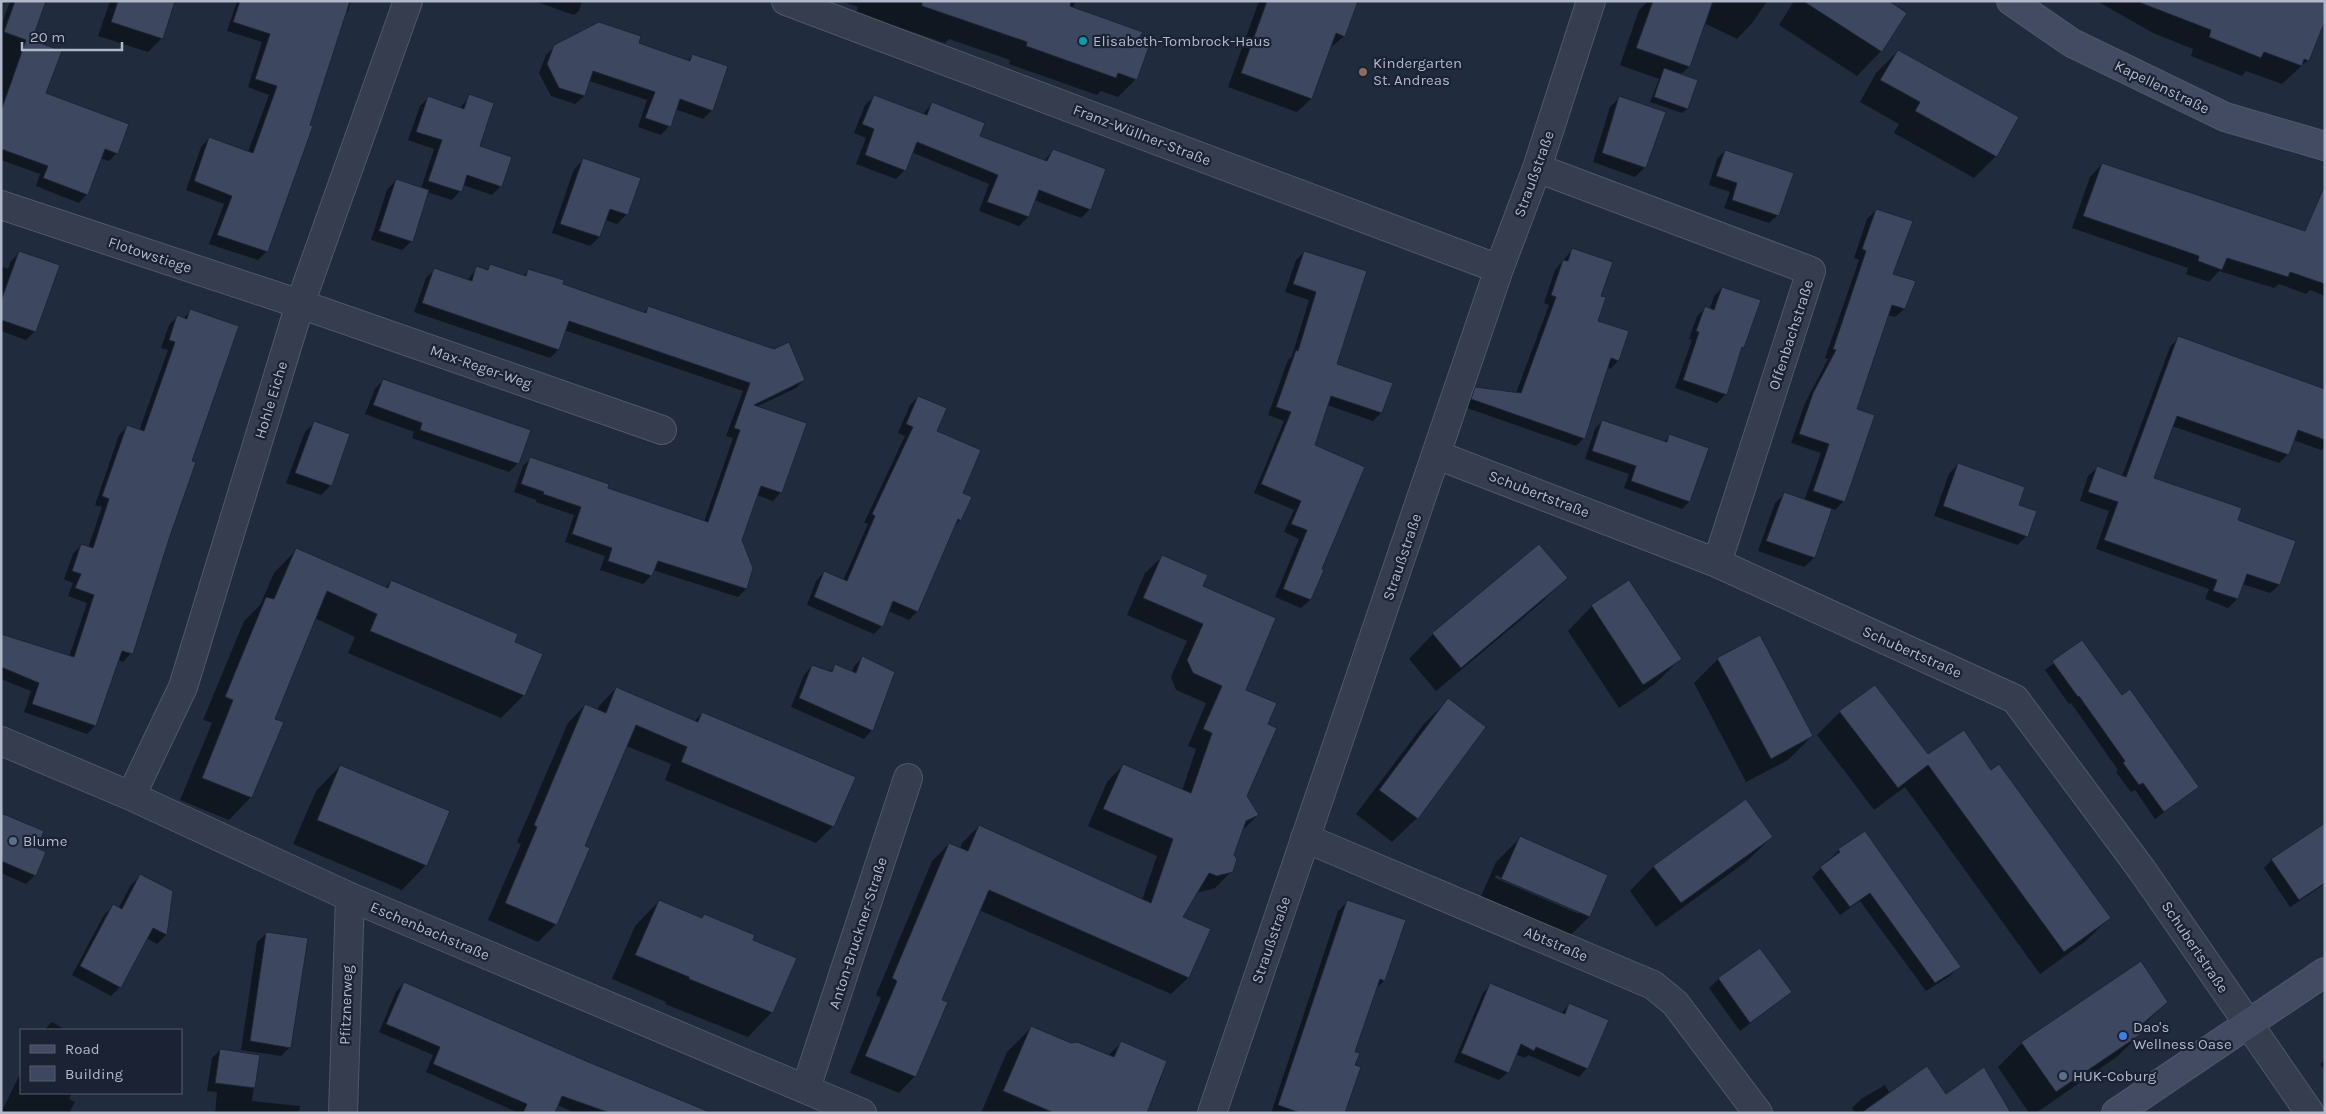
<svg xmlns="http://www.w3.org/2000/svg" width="2326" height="1114" font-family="Karla,sans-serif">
	<rect width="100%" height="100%" fill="#212b3e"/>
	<!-- shadow -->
	<path fill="#0007" fill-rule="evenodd" d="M10 1H45L31 41 44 94 117 153 109 161 100 158 87 194 79 203 36 186 40 174 1 160V26Z
		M110 1H174L162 38 148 52 98 36Z
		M237 1H351L348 12 343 16 267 251 258 260 209 244 224 204 186 190 201 147 209 138 248 152 269 95 248 87 262 42 227 31Z
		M534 1H582L579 11 574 15Z
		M840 1H1075L1073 9 1137 41 1136 79 1118 97 1101 91 1097 95 1009 64 1010 60 949 39 945 43 877 20 856 12 858 7Z
		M1259 1H1357L1344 36 1329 49 1311 99 1297 112 1228 87Z
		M1648 1H1767L1753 22 1737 39 1704 23 1689 67 1680 75 1696 81 1687 109 1682 113 1650 102 1659 79 1620 65 1639 10Z
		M1794 1H1887L1881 51 1857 76 1779 25Z
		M2097 1H2325L2308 60 2282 84 2246 71 2242 76 2191 56 2193 49 2153 33Z
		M637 44 687 61 693 55 712 110 703 119 675 109 669 126 661 135 638 127 647 100 589 81 584 96 575 104 551 96 539 73 546 55 555 46Z
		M1898 51 1996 156 1974 178 1894 133 1899 124 1860 102 1876 73Z
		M470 96 478 146 501 186 492 195 463 185 460 191 452 200 427 192 412 241 402 250 371 240 387 190 396 180 421 188 434 149 408 140 420 106 428 98 460 108Z
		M874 97 922 115 932 104 979 136 1044 161 1053 150 1090 209 1081 218 1034 200 1028 217 1019 226 979 211 989 184 911 152 905 170 896 179 856 164 866 138 854 133 865 105Z
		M1619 98 1664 112 1644 168 1635 177 1593 162 1610 107Z
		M1725 151 1778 215 1769 223 1724 208 1730 192 1709 185 1717 159Z
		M583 160 627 214 617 224 605 220 599 237 590 246 552 233 574 169Z
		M2102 164 2303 232 2307 228 2325 235V296L2310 290 2306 294 2279 284 2274 288 2219 271 2209 282 2186 274 2188 268 2072 228 2090 177Z
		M1876 210 1891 274 1915 282 1904 309 1895 317 1887 315 1855 410 1844 501 1835 510 1831 508 1814 558 1804 567 1758 551 1775 503 1784 494 1804 501 1821 453 1791 443 1805 403 1828 359 1825 358 1859 260 1854 258 1867 219Z
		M1572 250 1596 322 1627 332 1618 361 1610 369 1607 367 1584 438 1576 446 1464 407 1468 396 1476 388 1516 393 1549 305 1544 303 1555 270Z
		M20 252 35 331 26 340 1 331V266L8 269 11 261Z
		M1304 252 1366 272 1336 365 1381 413 1373 421 1327 405 1313 445 1320 569 1322 570 1310 600 1301 608 1275 597 1299 539 1284 532 1294 510 1254 493 1284 421 1268 415 1288 360 1292 356 1309 300 1285 292 1296 260Z
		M491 266 523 276 529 270 561 285 643 313 649 307 804 380 796 388 756 407 781 492 773 501 756 495 740 540 752 568 746 589 738 597 653 570 651 576 643 584 600 570 605 556 565 542 574 515 536 502V500L514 492 523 466 531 458 606 489 704 522 733 438 726 436 743 391 564 330 558 350 550 358 414 312 426 278 434 270 467 281 477 268 485 271Z
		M1722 288 1743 347 1740 351 1726 394 1717 403 1675 388 1692 340 1689 339 1697 316 1705 308 1710 309 1714 296Z
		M191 311V462L131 653 123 662 118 660 95 726 87 734 24 712 31 691 1 679V635L69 657 87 603 68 596 73 583 64 579 73 554 81 545 88 548 102 507 95 505 119 435 127 427 139 431 168 350 161 348 169 325 177 317 183 319Z
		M2178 338 2325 390V447L2321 450 2293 440 2288 454 2279 463 2172 426 2153 478 2236 521 2279 585 2270 593 2242 584 2237 599 2228 608 2205 599 2209 589 2096 549 2109 511 2080 501 2088 476 2097 468 2122 476 2170 347Z
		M383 380 518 463 509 472 412 438 414 432 365 414 375 389Z
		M918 397 936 431 961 493 960 520 954 527 917 612 909 620 888 611 882 626 874 634 807 605 816 581 824 572 843 581 868 524 864 523 905 436 898 433 910 405Z
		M1602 421 1663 443 1670 436 1689 502 1682 509 1624 488 1629 474 1585 459 1595 429Z
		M314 423 349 435 330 486 321 495 286 483 305 432Z
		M1958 464 2017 505 2027 536 2017 545 1934 516 1949 474Z
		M1539 545 1566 578 1542 602 1436 691 1409 659 1433 634Z
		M296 550 385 588 391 582 514 642 524 695 501 718 348 653 355 637 315 618 274 720 251 797 229 820 180 800 212 723 203 720 244 621 260 605 274 573Z
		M1162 557 1201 587 1245 691 1267 725 1246 797 1258 815 1241 832 1233 855 1232 871 1215 888 1200 892 1197 891 1181 917 1209 929 1188 978 1171 994 979 910 941 1001 915 1076 899 1093 850 1073 881 998 876 995 932 861 949 844 960 849 962 843 979 826 1142 900 1157 856 1088 826 1107 782 1123 765 1182 791 1196 749 1188 746 1206 703 1176 690 1171 677 1187 641 1127 615 1145 573Z
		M1629 582 1680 659 1656 683 1619 708 1568 631 1592 606Z
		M2082 642 2122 697 2198 787 2155 819 2135 790 2131 792 2116 772 2118 770 2071 703 2069 704 2045 670Z
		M862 658 872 730 864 739 791 707 804 675 812 666 829 673 835 666 852 672 854 666Z
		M1718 659 1812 736 1788 760 1746 782 1694 683Z
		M616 688 694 722 702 713 833 826 816 843 665 780 671 764 626 746 584 847 588 849 556 924 538 942 488 920 521 844 517 842 568 723 585 705 597 710 599 706Z
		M1448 700 1417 818 1392 842 1356 814 1424 724Z
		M1840 712 1927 756 1990 771 2109 918 2086 941 2040 974 1905 787 1874 810 1817 735Z
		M340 766 426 865 402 890 293 844 316 791Z
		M1 814 35 849V875L26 884 1 873Z
		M2325 824V884L2290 907 2264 868 2272 860Z
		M1772 837 1747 861 1656 927 1630 891 1654 866Z
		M1520 838 1607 875 1589 917 1565 941 1478 903 1496 862ZM1496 875 1579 911V914L1495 878Z
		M1839 850 1959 967 1950 976 1926 991 1860 901 1840 915 1812 877Z
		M141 875 172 892 166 935 157 944 146 938 120 987 111 996 72 975 104 915 113 906 118 909 131 885Z
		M659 901 701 919 704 915 751 940 772 1012 748 1037 665 1004 666 1002 612 979 635 926Z
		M1347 902 1404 921 1384 981 1375 990 1353 1052V1066L1344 1113H1271L1338 911Z
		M267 933 290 1047 281 1056 241 1050 257 942Z
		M1760 950 1791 992 1740 1031 1709 988 1719 979Z
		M404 983 585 1062 710 1113H576L557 1105 554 1113H519L426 1072 433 1055 379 1032 396 992Z
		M1491 984 1561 1013 1570 1004 1587 1068 1579 1077 1528 1055 1525 1058 1515 1054 1508 1072 1499 1080 1454 1062 1483 993Z
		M2167 1002 2140 1028 2142 1032 2118 1056 2036 1113H2029L1998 1067 2022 1043Z
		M52 1022 66 1030H44Z
		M1031 1028 1071 1044 1108 1056 1122 1042 1162 1077 1146 1113H981L1007 1052Z
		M220 1050 258 1056 252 1101 300 1106 299 1113H215L217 1092 207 1091 212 1058Z
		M2325 1059V1070L2320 1064Z
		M21 1072V1093H72L69 1099 75 1102 69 1113H1Z
		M1885 1085 1890 1094 1945 1095 2010 1113H1855L1852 1108 1861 1099Z"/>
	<!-- building -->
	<path fill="#3d475f" stroke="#1c2435" d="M15 1H46L32 40 62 51 46 93 129 124 118 154 105 149 88 195 43 178 48 166 1 149V111L26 40 4 32Z
		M118 1H175L163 39 111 22Z
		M240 1H350L310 125 313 126 268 252 217 235 232 196 194 181 209 137 253 153 277 86 255 79 270 34 233 22Z
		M922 1H1071L1070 6 1143 32 1138 40 1150 44 1137 80 1118 73 1116 78 1026 46 1027 42 922 6Z
		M1267 1H1358L1345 37 1336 33 1312 99 1241 73Z
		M1653 1H1713L1690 67 1636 48Z
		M1803 1H1889L1907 13 1882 52Z
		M2141 1H2325V21L2309 61 2304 59 2302 66 2264 52 2261 58 2209 37 2211 30 2141 3Z
		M599 22 641 36 639 43 690 61 692 54 728 66 713 111 680 99 671 127 645 118 655 92 593 71 585 96 559 88 547 64 554 45Z
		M1898 50 2019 117 1997 157 1915 111 1920 102 1880 80Z
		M1664 68 1698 80 1688 109 1654 97Z
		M469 94 494 103 480 146 512 157 502 187 467 175 462 192 428 181 442 140 416 132 428 96 464 109Z
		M874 95 927 115 932 102 985 123 980 136 1047 161 1053 149 1106 169 1091 210 1039 190 1029 217 987 202 998 175 917 142 906 171 865 155 874 129 862 124Z
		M1619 96 1666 112 1646 168 1602 153Z
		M1725 150 1794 173 1779 216 1732 200 1737 183 1716 176Z
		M583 158 641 178 628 215 610 209 600 237 560 224Z
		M2102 163 2305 231 2325 185V284L2290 272 2288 277 2227 258 2222 270 2198 261 2199 256 2083 216Z
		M396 179 429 190 413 242 379 231Z
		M1876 209 1913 221 1893 274 1916 281 1905 309 1892 305 1857 409 1875 415 1845 502 1813 491 1829 444 1799 434 1813 393 1836 350 1833 349 1866 251 1862 249Z
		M1572 248 1613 262 1601 296 1606 297 1598 321 1629 331 1619 361 1611 358 1585 439 1471 399 1475 387 1521 393 1556 297 1551 295 1563 260 1568 261Z
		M19 251 60 265 36 332 1 320V301Z
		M1304 251 1367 271 1337 364 1393 383 1382 413 1331 396 1315 445 1365 467 1322 569 1324 570 1311 600 1283 589 1307 530 1291 524 1301 501 1261 484 1291 412 1276 407 1296 350 1298 351 1316 292 1293 284Z
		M490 264 526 276 528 269 564 280 563 284 646 313 648 306 774 349 789 342 805 380 754 405 807 423 782 493 761 486 742 540 753 568 747 589 658 561 652 576 608 561 612 548 572 534 581 507 543 494 544 492 521 484 530 457 609 484 608 488 708 522 740 430 734 428 750 383 569 321 559 350 422 303 434 268 472 281 476 266 488 270Z
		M1722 287 1761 300 1744 348 1742 347 1727 395 1683 380 1699 332 1696 331 1705 306 1714 310Z
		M190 309 239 326 192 461 196 462 169 539 133 654 122 651 96 726 32 704 39 683 1 667V634L74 657 94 595 75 588 81 574 72 571 81 544 93 548 109 499 102 496 127 425 144 431 175 342 169 340 177 315 187 319Z
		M2178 336 2325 389V440L2298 430 2289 455 2177 416 2154 478 2242 508 2238 520 2296 541 2280 585 2247 574 2238 599 2213 591 2217 580 2104 540 2118 502 2088 492 2097 466 2126 477Z
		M383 379 531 430 519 464 420 430 422 423 373 405Z
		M918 396 947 408 937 431 981 450 963 493 972 497 961 521 958 519 918 612 893 601 883 627 814 597 824 571 847 581 875 516 872 514 913 427 906 424Z
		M1602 420 1667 442 1669 434 1709 448 1690 502 1631 481 1636 466 1592 451Z
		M314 421 350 434 332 486 295 473Z
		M1958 463 2025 487 2019 505 2037 511 2028 537 1943 506Z
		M1784 492 1832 509 1815 558 1766 541Z
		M1539 544 1568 578 1461 668 1432 633Z
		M296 548 388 588 391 580 518 634 515 642 543 654 525 696 370 631 377 614 327 591 275 719 284 722 252 798 202 778 233 700 225 697 243 653 266 597 274 599Z
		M1162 555 1208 575 1203 586 1276 618 1246 690 1277 703 1268 724 1277 728 1247 796 1259 815 1246 821 1234 855 1237 859 1233 872 1217 876 1209 873 1183 917 1211 929 1189 978 989 890 942 1000 948 1002 916 1077 865 1056 897 981 892 978 949 843 968 851 979 825 1151 903 1173 839 1103 809 1123 764 1191 793 1212 733 1203 729 1222 686 1193 673 1187 660 1203 624 1143 598Z
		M1629 580 1682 659 1643 685 1591 605Z
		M1760 635 1813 736 1771 759 1717 658Z
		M2082 640 2122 695 2130 689 2199 787 2164 812 2143 783 2139 785 2123 763 2125 761 2079 696 2078 697 2052 661Z
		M862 656 895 672 873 731 799 698 812 665 832 672 835 664 856 673Z
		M1875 685 1928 754 1964 730 1991 770 1999 764 2111 918 2064 952 1928 765 1898 788 1839 711Z
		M616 687 698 722 702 712 856 777 834 827 681 762 687 747 636 725 585 846 590 848 557 925 505 903 537 827 534 825 585 704 606 713Z
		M1448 698 1486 727 1418 819 1379 790Z
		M340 765 450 811 427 866 317 820Z
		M1746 799 1773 837 1681 903 1653 866Z
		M1 813 44 831 37 848 46 852 36 876 1 861Z
		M2325 823V883L2299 900 2271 859Z
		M1865 831 1961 967 1935 983 1870 893 1850 907 1820 867 1840 852 1838 849Z
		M1520 836 1608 875 1590 917 1501 879Z
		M140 874 173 891 167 935 153 928 121 988 80 966 113 904 122 909Z
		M659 900 702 918 704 914 755 935 753 940 797 958 773 1013 689 979V977L635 955Z
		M1347 900 1406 920 1385 981 1380 979 1355 1052 1360 1053 1355 1065 1361 1067 1345 1113H1300L1278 1105Z
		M266 932 308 938 291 1048 250 1041Z
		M1760 948 1792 992 1750 1023 1718 978Z
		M2141 961 2168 1002 2140 1026 2144 1032 2056 1092 2021 1042Z
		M404 982 586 1061 712 1113H610L562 1096 555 1113H523L527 1104 433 1064 440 1047 386 1024Z
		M1490 983 1565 1014 1569 1003 1609 1020 1588 1069 1536 1047 1534 1051 1521 1044 1509 1073 1461 1053Z
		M1031 1026 1071 1043 1077 1042 1114 1057 1121 1041 1167 1061 1147 1113H1054L1003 1091Z
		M220 1049 260 1055 255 1088 215 1083Z
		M1927 1066 1946 1094 1984 1067 2011 1113H1861Z"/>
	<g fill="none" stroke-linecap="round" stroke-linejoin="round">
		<defs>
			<path id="street" d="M786 1 1499 269
				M1537 168 1811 271 1717 563
				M1 205 300 304 662 430
				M1437 455 1717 563 2015 699 2142 870 2310 1113
				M1 741 131 796 350 897 862 1113
				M131 796 183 687 300 304 408 1
				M1305 838 1653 985 1675 1003 1758 1113
				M806 1088 908 778
				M343 1113 350 897
				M1212 1113 1499 269 1537 168 1591 1"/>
			<path id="secondary" d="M2011 1 2072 43 2225 117 2325 146
				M2116 1113 2325 972"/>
		</defs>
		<!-- street casing -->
		<use href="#street" stroke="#505869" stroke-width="30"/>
		<!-- secondary casing -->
		<use href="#secondary" stroke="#505869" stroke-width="30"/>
		<!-- street -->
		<use href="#street" stroke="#353d4e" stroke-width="28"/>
		<!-- secondary -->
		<use href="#secondary" stroke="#434b62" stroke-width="28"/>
	</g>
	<!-- markers -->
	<circle fill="#0f9aa8" stroke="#1a2233" stroke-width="2" cx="1083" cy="41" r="5"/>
	<circle fill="#8d6e63" stroke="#1a2233" stroke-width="2" cx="1363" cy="72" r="5"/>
	<g fill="#5c6f8a" stroke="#1a2233" stroke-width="2">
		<circle cx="13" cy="841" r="5"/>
		<circle cx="2063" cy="1076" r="5"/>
	</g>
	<circle fill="#3f7fe0" stroke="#1a2233" stroke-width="2" cx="2123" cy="1036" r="5"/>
	<g text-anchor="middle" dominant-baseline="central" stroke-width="4.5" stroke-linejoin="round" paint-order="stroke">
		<!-- poi labels -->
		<g font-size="15" fill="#b1b8ca" stroke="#1a2233" text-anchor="start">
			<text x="1093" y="41">Elisabeth-Tombrock-Haus</text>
			<text x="1373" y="63">Kindergarten<tspan x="1373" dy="17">St. Andreas</tspan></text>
			<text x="23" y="841">Blume</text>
			<text x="2133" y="1027">Dao's<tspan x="2133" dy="17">Wellness Oase</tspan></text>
			<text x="2073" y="1076">HUK-Coburg</text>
		</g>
		<!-- street labels -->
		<g font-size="15" fill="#b1b8ca" stroke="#1a2233">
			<text transform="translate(2162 87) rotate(26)">Kapellenstraße</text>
			<text transform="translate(1142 135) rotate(21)">Franz-Wüllner-Straße</text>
			<text transform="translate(1534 174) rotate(-70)">Straußstraße</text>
			<text transform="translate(150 255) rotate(18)">Flotowstiege</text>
			<text transform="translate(1791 335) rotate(-72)">Offenbachstraße</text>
			<text transform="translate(481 367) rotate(19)">Max-Reger-Weg</text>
			<text transform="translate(271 400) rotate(-73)">Hohle Eiche</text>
			<text transform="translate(1539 494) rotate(21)">Schubertstraße</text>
			<text transform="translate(1402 557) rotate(-71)">Straußstraße</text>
			<text transform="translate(1912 652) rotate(24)">Schubertstraße</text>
			<text transform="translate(430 931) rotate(23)">Eschenbachstraße</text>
			<text transform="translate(858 933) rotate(-72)">Anton-Bruckner-Straße</text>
			<text transform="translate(1271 940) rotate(-71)">Straußstraße</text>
			<text transform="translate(1556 944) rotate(23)">Abtstraße</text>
			<text transform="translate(2195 947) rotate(56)">Schubertstraße</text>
			<text transform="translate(346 1005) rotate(-88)">Pfitznerweg</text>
		</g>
	</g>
	<!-- border -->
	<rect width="2326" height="1114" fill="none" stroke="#b1b8ca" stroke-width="5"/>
	<!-- legend -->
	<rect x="20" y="1029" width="162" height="65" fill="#1a2233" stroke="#565e6f"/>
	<rect x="30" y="1045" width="25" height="8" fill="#434b62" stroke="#565e6f"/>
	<text x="65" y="1054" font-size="15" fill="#b1b8ca">Road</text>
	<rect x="30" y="1066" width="25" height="15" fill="#3d475f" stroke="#565e6f"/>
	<text x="65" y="1079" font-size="15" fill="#b1b8ca">Building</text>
	<!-- scale -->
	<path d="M22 42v8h100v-8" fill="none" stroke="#b1b8ca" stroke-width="2.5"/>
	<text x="30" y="42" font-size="15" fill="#b1b8ca" stroke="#1a2233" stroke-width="4" paint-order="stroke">20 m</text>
</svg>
